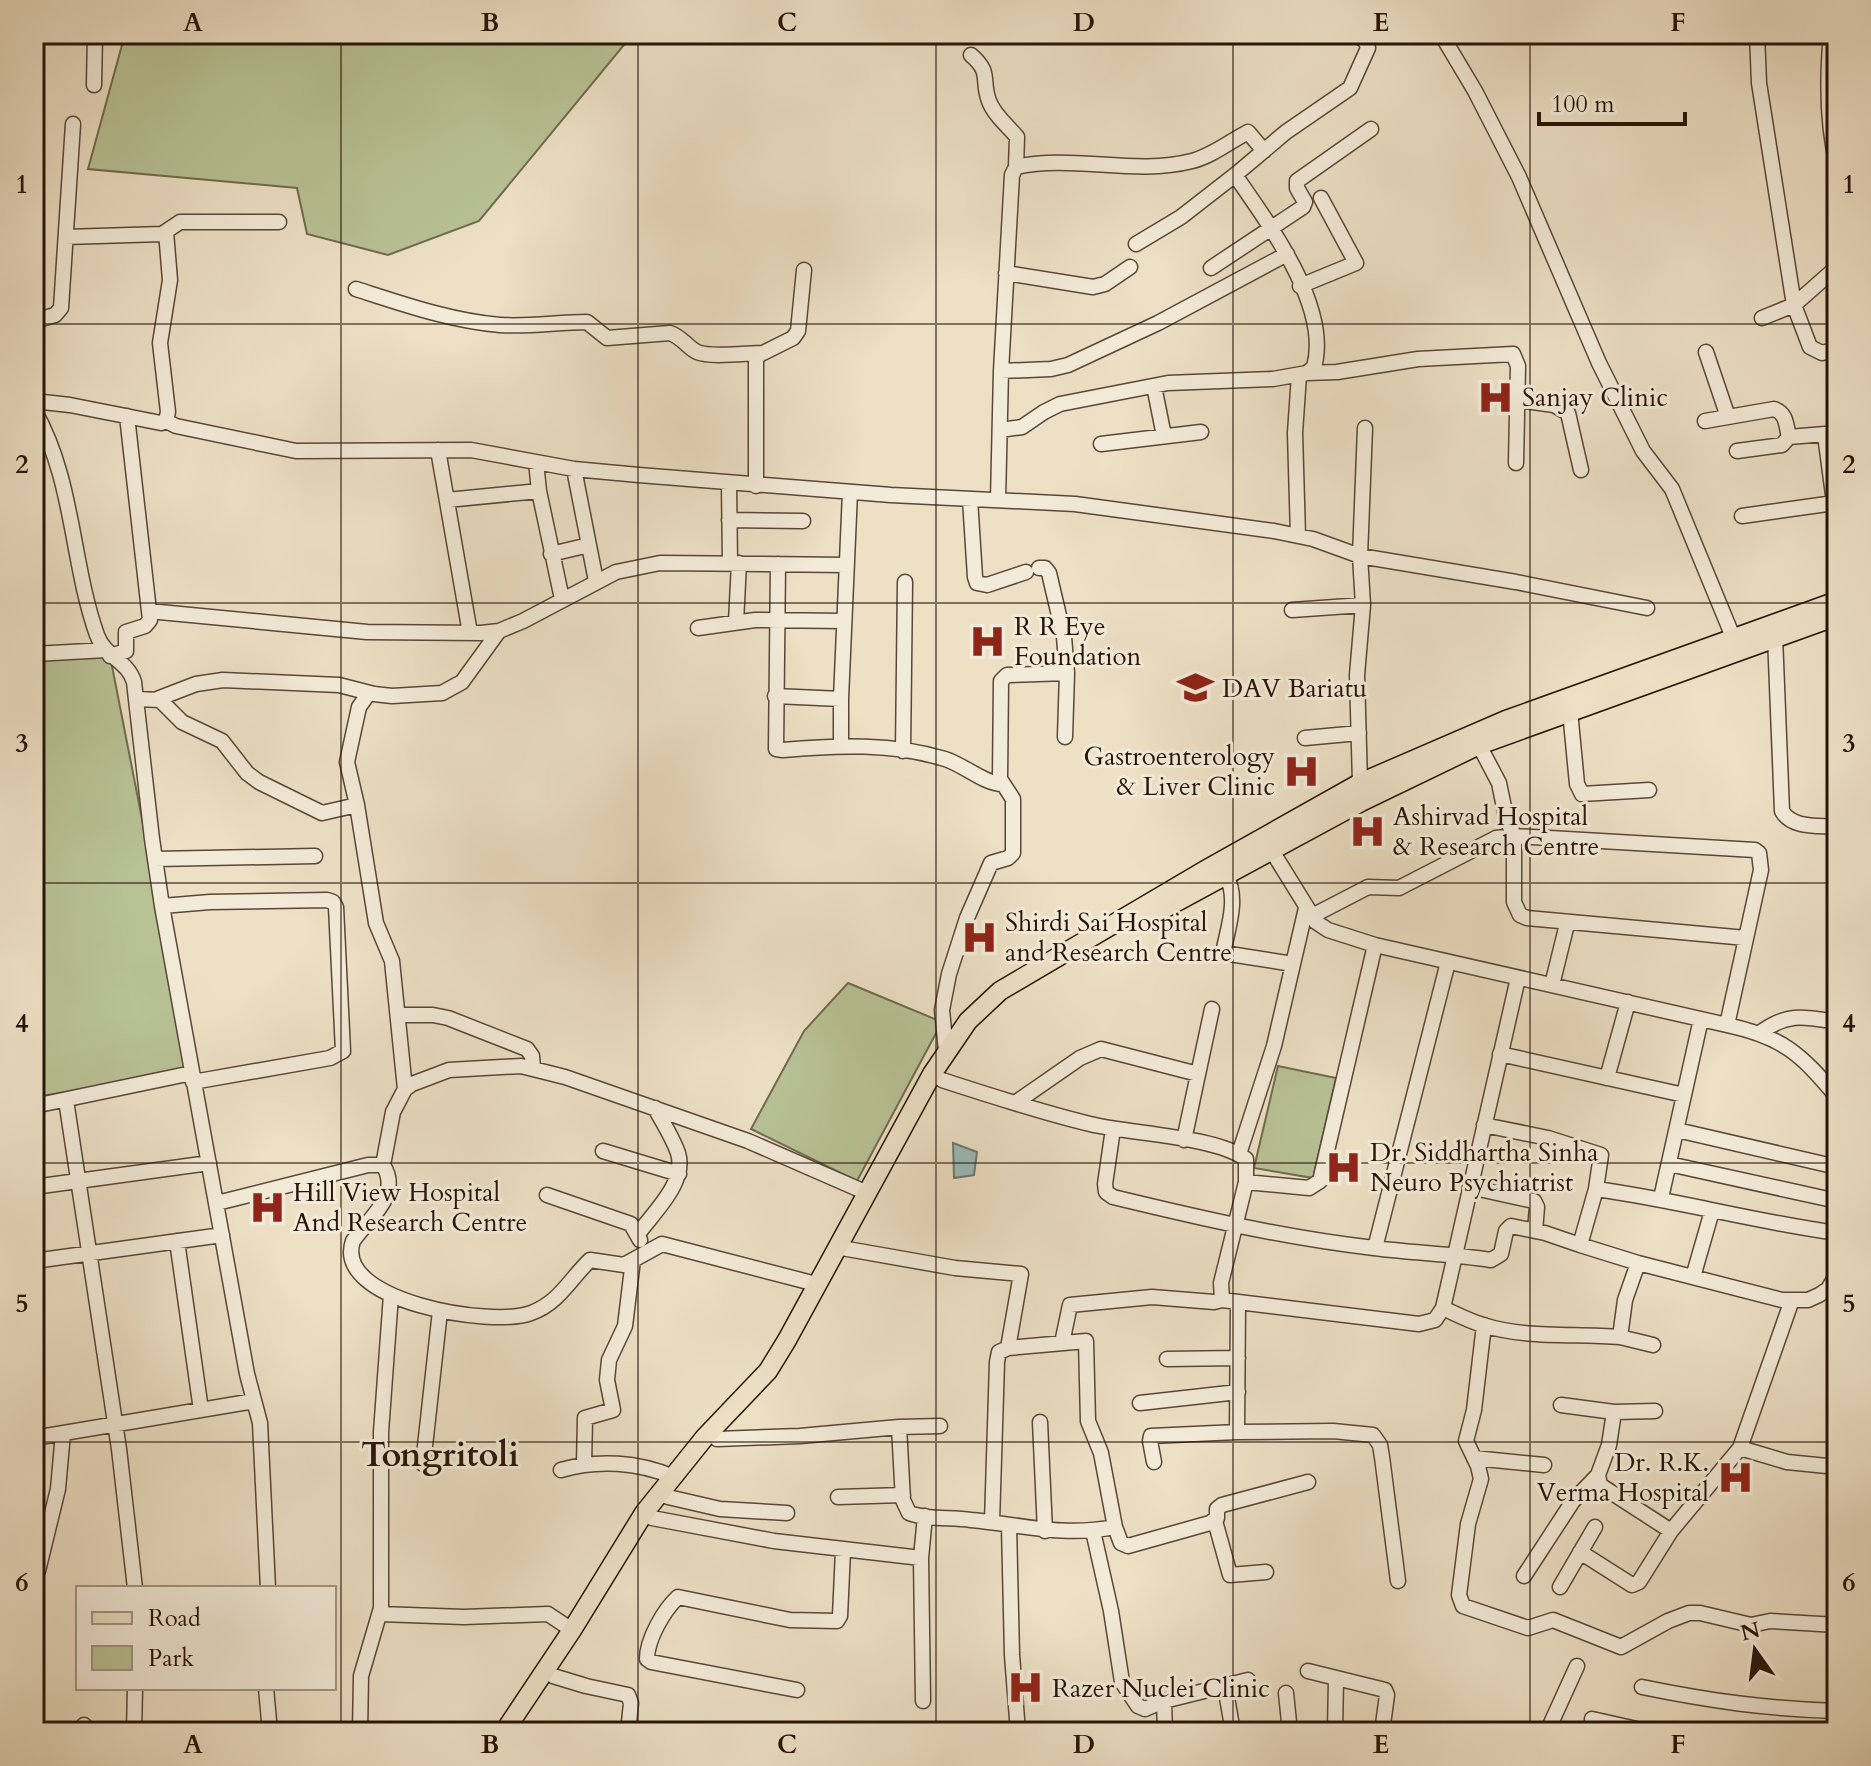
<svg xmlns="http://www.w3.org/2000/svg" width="1871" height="1766" font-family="Cardo,serif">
	<rect width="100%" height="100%" fill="#ede0c5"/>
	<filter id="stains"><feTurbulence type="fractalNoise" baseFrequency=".0025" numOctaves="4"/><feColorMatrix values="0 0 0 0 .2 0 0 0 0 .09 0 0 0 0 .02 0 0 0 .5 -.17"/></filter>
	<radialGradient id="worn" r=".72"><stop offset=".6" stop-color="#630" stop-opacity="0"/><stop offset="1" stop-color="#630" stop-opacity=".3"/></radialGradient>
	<!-- green -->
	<path fill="#b8c295" stroke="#706b4f" stroke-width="2" d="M125 34H633L479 221 388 255 307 234 297 188 88 169Z
		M110 656 192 1073 34 1097V661Z
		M848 983 942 1022 857 1181 751 1129 804 1031Z
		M1278 1066 1336 1078 1313 1178 1254 1168Z"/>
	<!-- water -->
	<path fill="#9abcbb" stroke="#6c7974" stroke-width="2" d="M953 1143 977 1152 974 1175 954 1178Z"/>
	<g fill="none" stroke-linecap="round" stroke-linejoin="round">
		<defs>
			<path id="minor" d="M1441 34 1475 91 1519 177 1599 363 1643 451 1672 489 1733 637
				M1757 34 1759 83 1794 305 1810 347 1822 353 1837 349
				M1831 34C1827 76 1827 124 1837 165
				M971 55C992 73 981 80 989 101 994 115 1008 126 1017 137L1016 167
				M94 85 95 34
				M1264 151 1248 132C1229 142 1212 156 1192 161 1134 176 1073 154 1016 167L1012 175 1001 371 1051 369 1068 365 1158 323 1287 254
				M1235 175 1286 132 1350 88 1368 48 1366 42 1357 34
				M66 237 162 234 180 222H279
				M1211 268 1303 207 1305 202 1297 188V181L1371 129
				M1006 273 1093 287 1105 284 1130 267
				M1300 286 1356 263 1321 198
				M356 289C403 304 451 321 500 325 530 327 558 322 587 322L607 338 670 333C682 337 687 347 697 352 711 358 747 353 763 353
				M1762 318 1794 305 1837 267
				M34 321 55 315 61 308 73 124
				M1706 352 1728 417
				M1307 373 1337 372 1418 359 1513 354 1518 366 1516 463
				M1154 386 1164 436
				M1518 400 1554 405 1568 413 1581 470
				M34 401 70 405 161 423 166 421 168 412 160 343 170 280 166 232
				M34 410C74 479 71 562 97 635 105 657 128 661 134 682L152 839 162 906 247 1374 260 1423 268 1588
				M166 421 176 426 296 451 471 450 574 469 639 475 891 495 1075 504 1274 531 1313 539 1360 556 1516 582 1647 608
				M1705 421 1774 409C1787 413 1786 426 1789 437
				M1000 430 1022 427 1044 412 1060 404 1168 383 1273 379 1307 373 1314 367C1331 307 1268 223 1235 175L1181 217 1136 244
				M1825 435 1837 525
				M1101 444 1201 432
				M438 450 470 633
				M1737 451 1782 445 1789 437 1837 433
				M536 462 539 491 562 599
				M574 469 596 581
				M729 483 730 563
				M756 486V360L759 355 793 338 798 331 804 270
				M970 499 975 577 977 583 987 585 1026 572
				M447 500 539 491
				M998 500 1001 371
				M1742 516 1834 503
				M729 520 803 521
				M1298 536 1295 433 1299 375
				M551 554 589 545
				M778 564 776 749 783 750C837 745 893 743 945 759 964 765 985 784 1002 784
				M1039 568H1045L1049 573 1064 637 1067 673 1065 737
				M1292 610 1363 605
				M149 611 367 632 481 633 499 631 523 621 616 572 660 563 846 565
				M736 622 739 563
				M698 628 755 620 844 621
				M1775 636 1782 811C1792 829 1819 825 1837 827
				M34 654 106 650
				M110 656 126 651V632L145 626 150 620 127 416
				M775 696 841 699
				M137 699 160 700 182 722 222 741 247 773 259 782 322 813 357 805 376 923 392 961 405 1089
				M157 699 196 684 223 680 339 685 374 694 392 696 442 693 462 682 499 631
				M1570 711 1577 784 1582 794 1649 790
				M1305 738 1359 733
				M841 745V699L850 492
				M903 751 905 582
				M1364 790 1360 783 1357 675 1363 605 1360 556 1365 428
				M357 805 347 762 359 707 369 693
				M1269 841 1272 851 1316 922 1328 930 1375 945 1727 1025 1761 870 1759 853 1755 850 1514 836 1506 817 1499 783 1479 745
				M155 859 315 856
				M1226 875C1239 899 1228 927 1223 953L1293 964
				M162 906 210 902 327 900 333 902 336 907 343 1051 330 1058 193 1082
				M1312 916 1368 887 1399 888 1496 838 1514 836V902L1520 915 1527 918 1746 938
				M1837 943V953
				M1552 985 1567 924
				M398 1015H433L448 1018 527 1049 532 1056 533 1068
				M1727 1025C1783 1037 1801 1054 1837 1097
				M1761 1032C1789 1012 1805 1017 1837 1022
				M946 1051 942 1010 949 974 967 918 991 863 1008 858 1013 853V799L1000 779 1001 681 1007 675 1067 673
				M1500 1054 1684 1095
				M1607 1078 1628 1002
				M942 1080C991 1096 1040 1112 1090 1124 1130 1134 1215 1136 1246 1159V1182L1309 1188 1320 1181 1375 945
				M66 1100 119 1449 135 1588
				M1015 1103 1080 1058 1101 1049 1198 1074
				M34 1106 192 1073
				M1484 1125 1548 1138 1601 1155 1596 1189 1580 1245 1638 1263 1782 1300H1808L1819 1295 1828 1289 1837 1274
				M1113 1129 1105 1184 1106 1192 1113 1197C1200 1218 1286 1238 1374 1248 1414 1253 1452 1254 1491 1260L1501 1254 1506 1231 1511 1226 1545 1233 1580 1245
				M1677 1130 1837 1167
				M1184 1140 1212 1009
				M603 1151 679 1174
				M1239 1154 1274 1046 1306 908
				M1669 1164 1837 1201
				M383 1165 393 1112 405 1089 412 1084 449 1070 521 1066 565 1077 748 1141 865 1192
				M1246 1182 1221 1283 1222 1300 1419 1324 1435 1320 1443 1308 1518 978
				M34 1187 209 1163
				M1470 1187 1534 1201 1537 1207 1535 1231
				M1596 1189C1677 1200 1756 1222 1837 1233
				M547 1195 631 1224 640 1240
				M1661 1198 1701 1019
				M217 1203 368 1165H383C402 1195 369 1218 353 1241 332 1301 492 1328 531 1313 559 1303 570 1279 590 1260L624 1265 662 1244 816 1284
				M638 1234C654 1212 687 1182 678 1153 673 1138 663 1123 655 1108
				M177 1241 201 1410
				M836 1247 955 1268 1021 1274 1008 1348 999 1352 997 1362 992 1522
				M1375 1248 1448 962
				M34 1261 222 1235
				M1638 1263 1625 1300 1620 1337 1653 1345
				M1693 1277 1712 1211
				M1238 1303 1237 1432 1333 1431 1373 1435 1380 1445 1382 1457 1398 1581
				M1443 1308C1456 1314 1469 1321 1483 1325 1527 1339 1575 1333 1620 1337
				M1484 1325 1474 1410 1466 1441 1478 1466 1481 1479 1468 1524 1459 1595 1463 1606 1528 1628 1553 1620 1621 1647 1668 1621 1689 1613H1700L1751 1625 1770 1621 1837 1625
				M1062 1343 1070 1305 1152 1297 1214 1302 1222 1300
				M1167 1359 1238 1358
				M1140 1403 1238 1392
				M1561 1405 1614 1412 1609 1445 1598 1475 1600 1485 1671 1531
				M1614 1412 1655 1411
				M1040 1422 1045 1531
				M899 1427 940 1426
				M34 1438 254 1401
				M717 1439 800 1436 899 1427 903 1500 909 1513C928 1520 951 1517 971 1520 1024 1525 1061 1537 1115 1527L1101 1453 1088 1421 1086 1341 1008 1348
				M1740 1448 1787 1462 1837 1467
				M1474 1458 1544 1465
				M1154 1462 1150 1441 1151 1436 1237 1432
				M423 1464 440 1311
				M584 1464 585 1418 613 1410 607 1380 609 1360 625 1326 633 1260
				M561 1470C598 1459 638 1462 674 1477
				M668 1497 720 1509 787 1513
				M838 1497 903 1495
				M652 1518 774 1541 921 1558
				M1215 1521 1230 1575 1266 1572
				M1009 1526 1012 1655 1018 1732
				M1115 1527 1121 1543 1128 1546 1210 1523 1217 1518V1509L1222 1505 1308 1482
				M1093 1531 1111 1611 1122 1682 1138 1706 1145 1709 1164 1701 1248 1680
				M1580 1552 1632 1585 1639 1582 1671 1531 1740 1448 1792 1300
				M38 1571 58 1489 63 1433
				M1524 1576 1573 1501 1598 1475
				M1560 1587 1595 1527
				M380 1614 464 1617 548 1614 572 1630
				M1308 1671 1385 1690 1387 1695 1382 1732
				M553 1676 586 1686 628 1695 631 1703 628 1732
				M1225 1686 1233 1732
				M1642 1687C1710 1701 1768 1709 1837 1711
				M266 1688 270 1732
				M797 1690 651 1662 647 1659C647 1639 664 1610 678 1597L790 1620 837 1621 840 1616 843 1551
				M1286 1693 1290 1732
				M923 1701 921 1558 925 1516
				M1164 1701 1165 1732
				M1592 1719 1650 1732
				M84 1732V1725
				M134 1732 135 1688
				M360 1732 361 1676 381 1608V1432L391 1295
				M1335 1732 1336 1679
				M1547 1732 1577 1666"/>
			<path id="major" d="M1145 919 1361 802 1479 745 1837 616
				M504 1732 572 1630 644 1513 705 1437 768 1371 787 1340 932 1074 968 1021 1000 991 1207 869 1360 783 1506 720 1837 601"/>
		</defs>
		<!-- minor casing -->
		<use href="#minor" stroke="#594738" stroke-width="17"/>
		<!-- major casing -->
		<use href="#major" stroke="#281409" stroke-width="21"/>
		<!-- minor -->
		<use href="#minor" stroke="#f3ebd9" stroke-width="14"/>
		<!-- major -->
		<use href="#major" stroke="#ede0c5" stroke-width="18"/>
	</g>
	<!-- grid -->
	<path fill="none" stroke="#281409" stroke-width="2" stroke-opacity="0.55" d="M341 34V1732M638 34V1732M936 34V1732M1233 34V1732M1530 34V1732M34 324H1837M34 603H1837M34 883H1837M34 1163H1837M34 1442H1837"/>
	<!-- icons -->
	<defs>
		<symbol id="hospital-bare" viewBox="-9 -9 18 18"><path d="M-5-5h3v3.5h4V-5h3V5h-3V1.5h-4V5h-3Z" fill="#8f2418" stroke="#f3ebd9" stroke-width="2.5" paint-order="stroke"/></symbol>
		<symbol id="school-bare" viewBox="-9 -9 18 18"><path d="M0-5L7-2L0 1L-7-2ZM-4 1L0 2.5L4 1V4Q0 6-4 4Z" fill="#8f2418" stroke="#f3ebd9" stroke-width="2.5" paint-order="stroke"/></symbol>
	</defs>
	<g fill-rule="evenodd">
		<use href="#hospital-bare" x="1470" y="372" width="51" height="51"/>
		<use href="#hospital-bare" x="962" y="616" width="51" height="51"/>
		<use href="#school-bare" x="1170" y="662" width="51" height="51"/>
		<use href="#hospital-bare" x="1276" y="746" width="51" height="51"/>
		<use href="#hospital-bare" x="1342" y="806" width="51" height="51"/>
		<use href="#hospital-bare" x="954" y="912" width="51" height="51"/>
		<use href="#hospital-bare" x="1318" y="1142" width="51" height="51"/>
		<use href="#hospital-bare" x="242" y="1182" width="51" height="51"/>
		<use href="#hospital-bare" x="1710" y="1452" width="51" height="51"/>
		<use href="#hospital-bare" x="1000" y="1662" width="51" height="51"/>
	</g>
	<g text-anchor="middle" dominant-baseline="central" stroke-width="6" stroke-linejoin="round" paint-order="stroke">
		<!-- poi labels -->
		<g font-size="26" fill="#281409" stroke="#f3ebd9" text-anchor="start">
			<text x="1522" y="397">Sanjay Clinic</text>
			<text x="1014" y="626">R R Eye<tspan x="1014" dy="30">Foundation</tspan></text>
			<text x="1222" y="688">DAV Bariatu</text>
			<text x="1275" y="756" text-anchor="end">Gastroenterology<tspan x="1275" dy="30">&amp; Liver Clinic</tspan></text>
			<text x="1393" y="816">Ashirvad Hospital<tspan x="1393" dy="30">&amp; Research Centre</tspan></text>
			<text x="1005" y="922">Shirdi Sai Hospital<tspan x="1005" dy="30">and Research Centre</tspan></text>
			<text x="1370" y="1152">Dr. Siddhartha Sinha<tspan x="1370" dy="30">Neuro Psychiatrist</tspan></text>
			<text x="293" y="1192">Hill View Hospital<tspan x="293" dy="30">And Research Centre</tspan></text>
			<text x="1709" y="1462" text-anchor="end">Dr. R.K.<tspan x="1709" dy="30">Verma Hospital</tspan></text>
			<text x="1052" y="1688">Razer Nuclei Clinic</text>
		</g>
		<!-- district labels -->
		<g font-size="34" font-weight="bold" fill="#281409" stroke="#f3ebd9">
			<text x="440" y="1455">Tongritoli</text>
		</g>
	</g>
	<!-- margin -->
	<rect width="1871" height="1766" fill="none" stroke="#ede0c5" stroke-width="88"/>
	<!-- legend -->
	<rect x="76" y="1586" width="260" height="104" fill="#f3ebd9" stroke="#a29586" stroke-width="2"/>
	<rect x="92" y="1612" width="40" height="12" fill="#ede0c5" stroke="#a29586" stroke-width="2"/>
	<text x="148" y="1626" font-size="24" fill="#281409">Road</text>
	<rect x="92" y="1646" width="40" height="24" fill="#b8c295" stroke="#a29586" stroke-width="2"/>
	<text x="148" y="1666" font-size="24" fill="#281409">Park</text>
	<!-- north arrow -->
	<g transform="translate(1755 1650) rotate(346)" stroke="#f3ebd9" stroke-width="6" paint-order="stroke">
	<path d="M0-6L14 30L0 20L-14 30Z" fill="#281409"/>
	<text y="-12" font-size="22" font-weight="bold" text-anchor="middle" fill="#281409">N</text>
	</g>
	<!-- scale -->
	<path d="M1539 112v12h146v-12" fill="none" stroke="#281409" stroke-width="4"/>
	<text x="1551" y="112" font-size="24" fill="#281409" stroke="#f3ebd9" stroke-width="6" paint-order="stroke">100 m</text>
	<rect x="44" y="44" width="1783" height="1678" fill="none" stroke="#281409" stroke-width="3"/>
	<g font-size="26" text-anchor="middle" font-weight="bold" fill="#281409">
		<text x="193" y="31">A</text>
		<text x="490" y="31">B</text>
		<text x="787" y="31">C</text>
		<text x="1084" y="31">D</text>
		<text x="1381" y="31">E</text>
		<text x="1678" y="31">F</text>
		<text x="22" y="193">1</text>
		<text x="1849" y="193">1</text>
		<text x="22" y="473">2</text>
		<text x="1849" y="473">2</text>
		<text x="22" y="752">3</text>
		<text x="1849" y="752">3</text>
		<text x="22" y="1032">4</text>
		<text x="1849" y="1032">4</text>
		<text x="22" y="1312">5</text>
		<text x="1849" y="1312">5</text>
		<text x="22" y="1591">6</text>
		<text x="1849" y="1591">6</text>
		<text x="193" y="1753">A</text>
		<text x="490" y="1753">B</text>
		<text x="787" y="1753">C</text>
		<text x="1084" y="1753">D</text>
		<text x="1381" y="1753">E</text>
		<text x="1678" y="1753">F</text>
	</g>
	<rect width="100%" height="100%" filter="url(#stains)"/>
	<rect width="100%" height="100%" fill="url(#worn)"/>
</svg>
